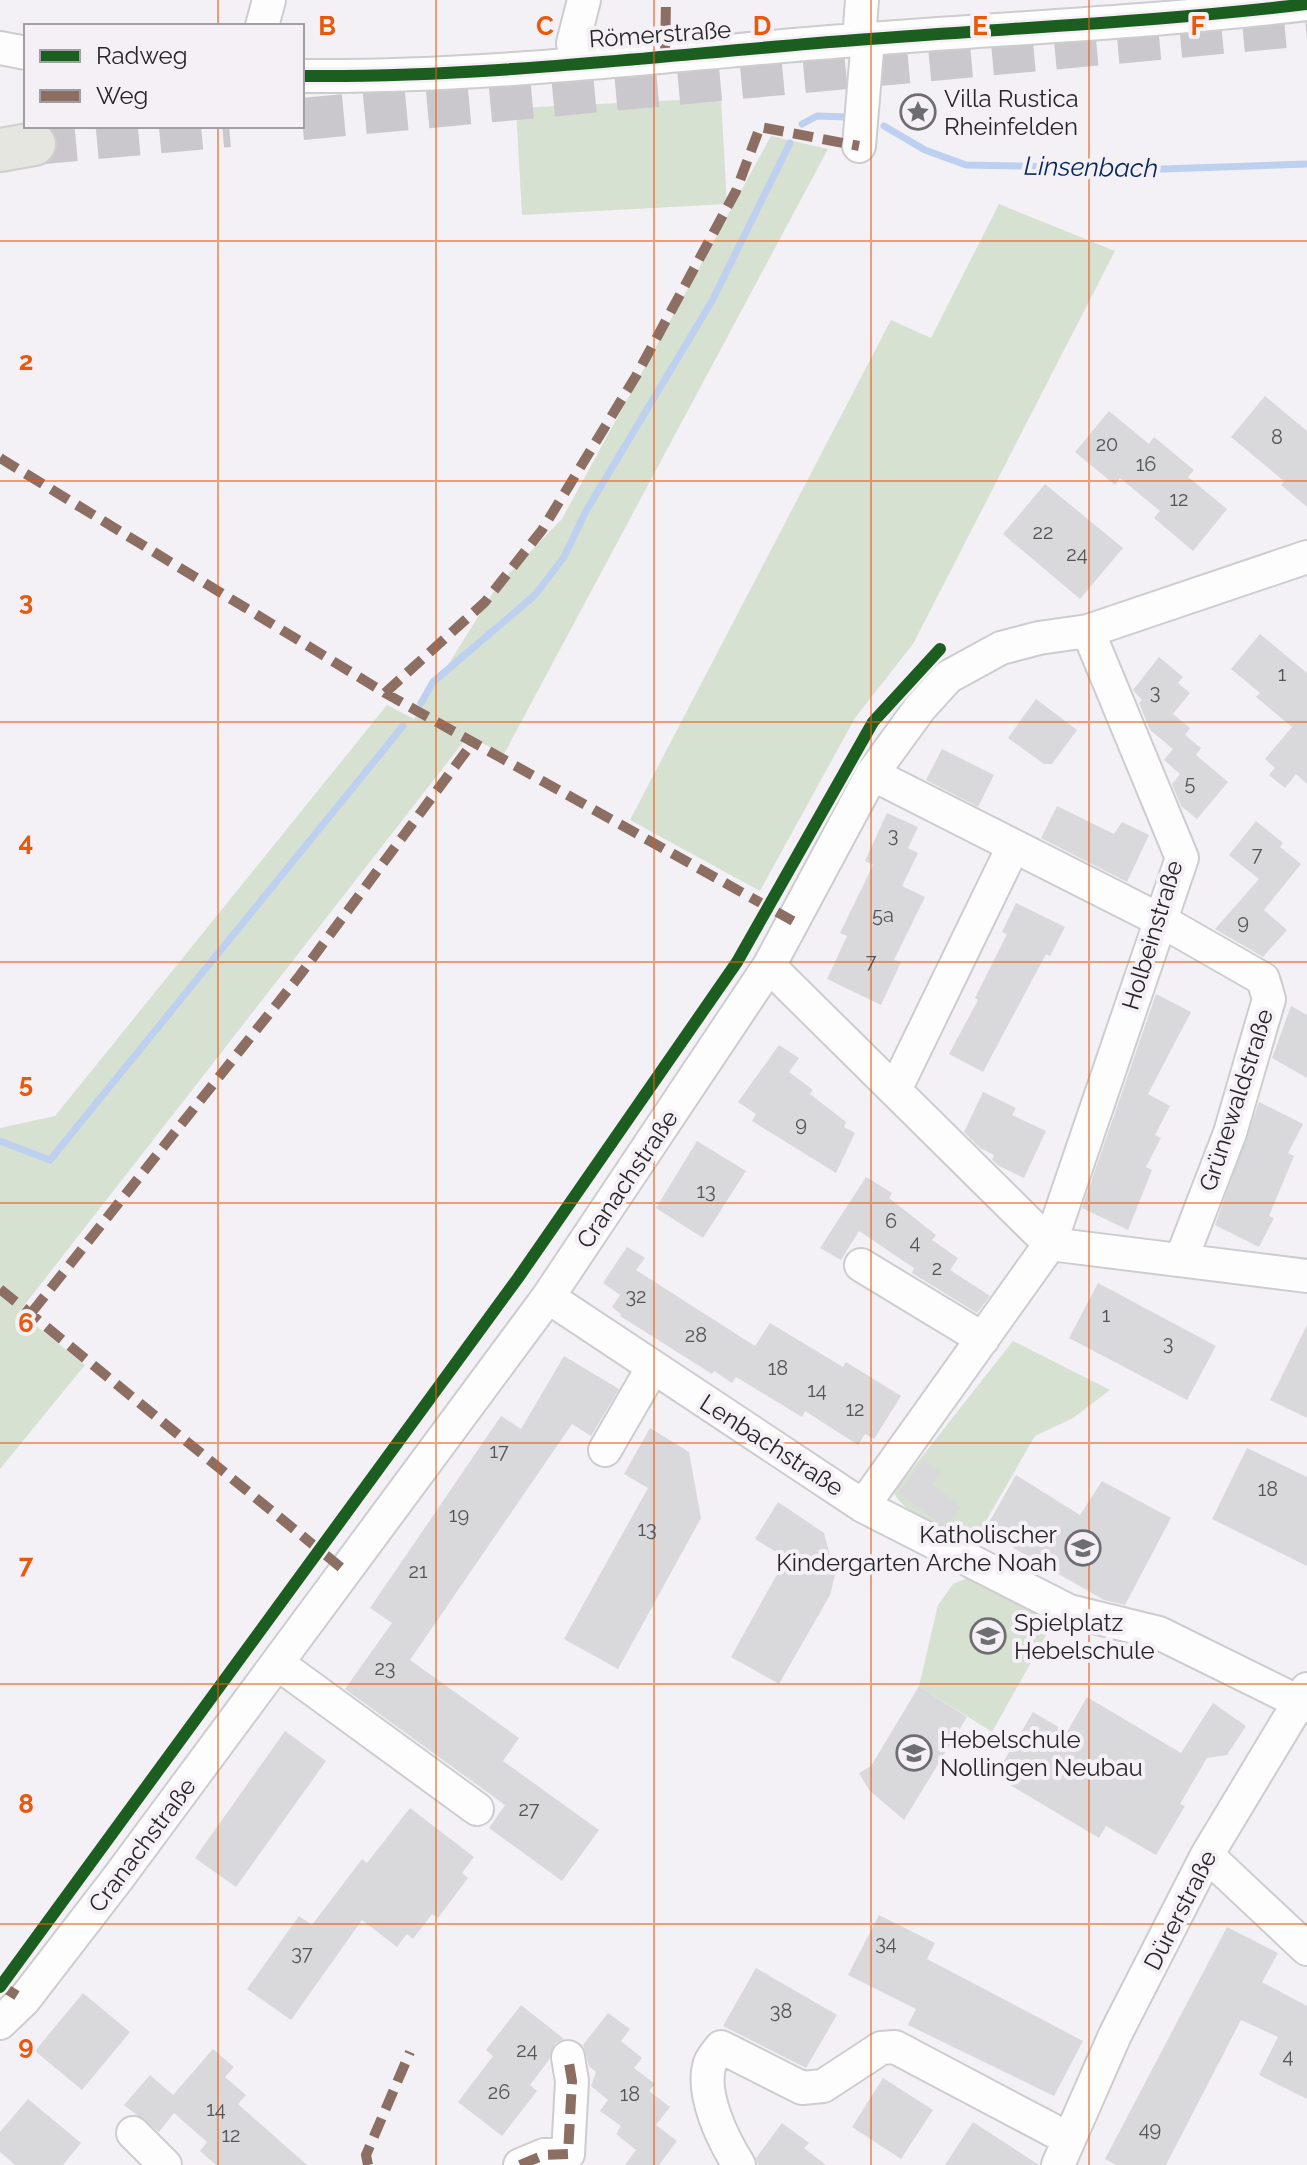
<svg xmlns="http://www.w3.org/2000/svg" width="1307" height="2165" font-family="Raleway,sans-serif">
	<rect width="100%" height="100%" fill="#f3f1f5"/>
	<!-- green -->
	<path fill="#d6e1d2" d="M721 98 727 204 522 215 516 108Z
		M771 136 828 149 504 754 468 736 19 1312 85 1365 0 1469V1128L55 1116 387 705 414 719 498 585 562 519Z
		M999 204 1115 251 913 644 855 718 760 891 630 820 891 320 931 338Z
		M1013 1341 1110 1390 1073 1418 1035 1436 972 1545C953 1536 899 1511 894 1492Z
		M979 1573 1062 1607 992 1732 919 1686 938 1605 953 1584Z"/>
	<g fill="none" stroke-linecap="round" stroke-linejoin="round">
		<!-- stream -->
		<path stroke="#bdd0ef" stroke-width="7" d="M802 124 817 116 848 117
			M884 126 925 150 966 165 1163 169 1307 164
			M421 703 433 682 535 595 564 557 586 511 712 301 790 143
			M0 1141 50 1160 403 726"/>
	</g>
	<!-- building -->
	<path fill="#d9d8db" d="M1265 396 1307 431V507L1281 485 1284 481 1231 437Z
		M1109 411 1149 444 1154 437 1194 470 1188 477 1227 509 1193 551 1154 518 1160 511 1120 478 1115 485 1075 452Z
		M1045 484 1123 548 1080 599 1003 534Z
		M1260 634 1307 673V784L1296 774 1285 788 1269 775 1275 768 1265 759 1292 727 1256 697 1260 693 1231 669Z
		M1159 657 1183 677 1178 683 1190 693 1167 721 1173 714 1190 728 1185 735 1201 748 1196 755 1228 782 1197 819 1181 806 1172 784 1180 774 1164 760 1173 749 1150 730 1139 703 1142 700 1133 690Z
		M1036 699 1077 730 1052 764H1044L1008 738Z
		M942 749 994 775 978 807 926 780Z
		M1057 806 1114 834 1122 822 1149 835 1127 882 1041 838Z
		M887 813 918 827 908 848 918 853 902 886 925 897 894 960 901 962 881 1005 827 979 847 936 840 933 873 865 865 861Z
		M1256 821 1283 843 1280 847 1301 864 1264 910 1287 930 1263 957 1215 929 1259 879 1229 855Z
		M1016 903 1065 927 1050 956 1046 954 983 1072 949 1054 978 1000 975 998 1007 934 1002 932Z
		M1156 994 1191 1012 1148 1094 1170 1106 1155 1135 1161 1138 1146 1167 1152 1170 1128 1230 1082 1208Z
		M1291 1006 1307 1015V1078L1272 1058Z
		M779 1045 799 1058 789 1072 813 1090 810 1094 846 1122 844 1127 855 1133 836 1173 752 1121 756 1114 738 1102Z
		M983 1092 1016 1108 1012 1115 1046 1131 1024 1178 999 1166 992 1160 994 1155 980 1148 964 1132Z
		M1259 1102 1303 1124 1288 1153 1294 1156 1269 1216 1274 1218 1259 1247 1215 1225Z
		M697 1141 746 1171 703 1238 656 1208Z
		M866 1177 892 1193 889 1198 936 1235 932 1240 958 1258 950 1270 990 1296 977 1313 912 1273 914 1268 859 1231 841 1260 820 1248Z
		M627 1247 645 1258 636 1270 755 1346 770 1323 843 1367 846 1362 901 1396 874 1439 865 1434 858 1445 805 1411 802 1417 736 1377 732 1383 714 1371 712 1374 620 1316 621 1314 612 1307 620 1295 603 1283Z
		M1098 1283 1216 1346 1187 1400 1069 1338Z
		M1307 1325V1418L1270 1400Z
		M564 1356 619 1389 591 1436 572 1424 410 1660 519 1738 503 1761 599 1830 562 1881 489 1828 505 1805 345 1689 392 1623 370 1608 501 1416 521 1429Z
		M650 1428 689 1452 701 1518 618 1669 564 1639 648 1488 624 1474Z
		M1247 1448 1307 1477V1566L1212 1519Z
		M924 1460 941 1473 932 1484 961 1507 945 1527 898 1493Z
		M1016 1475 1080 1515 1102 1481 1171 1518 1125 1605 1104 1600 984 1531Z
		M778 1502 824 1533 835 1575 830 1595 779 1684 731 1657 786 1558 755 1539Z
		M919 1686 967 1717 904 1820 869 1790 859 1773 871 1766Z
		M1087 1697 1181 1753 1213 1703 1246 1726 1227 1755 1207 1758 1180 1804 1185 1806 1156 1855 1106 1826 1099 1838 995 1776 1033 1712 1067 1732Z
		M285 1731 326 1761 236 1887 195 1858Z
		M410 1808 474 1857 462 1873 468 1878 438 1918 432 1914 413 1939 407 1934 397 1947 362 1920 291 2020 247 1989 299 1916 312 1925 362 1859 367 1863Z
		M879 1915 935 1943 927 1959 1083 2041 1054 2096 908 2025 916 2009 848 1975Z
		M1227 1927 1278 1953 1262 1982 1307 2006V2099L1259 2075 1278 2037 1241 2020 1166 2165H1116L1105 2159Z
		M756 1968 837 2015 806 2068 723 2026Z
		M83 1993 130 2032 82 2090 35 2051Z
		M521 2005 564 2039 555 2043 549 2060 530 2085 537 2091 502 2136 458 2102 493 2056 486 2050Z
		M608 2013 630 2029 621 2041 642 2058 634 2068 655 2084 649 2091 670 2107 656 2125 677 2141 659 2165H625L636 2150 616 2134 621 2126 600 2111 608 2100 591 2086 596 2072 589 2066 583 2045Z
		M213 2049 234 2067 225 2077 246 2095 238 2104 307 2165H216L200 2151 207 2142 174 2113 159 2132 124 2105 150 2075 173 2095Z
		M883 2078 933 2110 901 2159 852 2127Z
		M28 2099 81 2143 63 2165H15L0 2152V2132Z
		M973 2122 1039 2165H945Z
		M782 2123 809 2143 804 2148 826 2165H758L756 2158Z"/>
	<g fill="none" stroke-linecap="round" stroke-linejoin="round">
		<!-- major-tunnel -->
		<path stroke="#cac8cc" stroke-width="42" stroke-dasharray="42 21" stroke-linecap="butt" d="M302 119 1307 25
			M34 144 229 126"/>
		<defs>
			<path id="minor" d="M262 26 269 0
				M859 40 862 0
				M0 48 26 53
				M576 62 573 43 584 0
				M302 76C487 78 672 54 856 40 1007 28 1157 22 1307 4
				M859 146 868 39
				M872 774 1160 920 1263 979 1269 999 1230 1133 1181 1260
				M769 966 1050 1244 1307 1276
				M895 1090 1013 847
				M861 1265 983 1339
				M548 1297 863 1506 1050 1244 1182 858 1088 631
				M605 1450 653 1367
				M863 1506 1069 1611 1159 1633 1307 1706
				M277 1663 477 1809
				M1207 1855 1307 1949
				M0 2023 24 2000 118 1878 548 1297 769 966 872 774 920 708 948 677 1001 648 1039 638 1088 631 1307 557
				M133 2133 165 2165
				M520 2165 544 2155 568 2154 572 2081 568 2057
				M739 2165C723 2140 700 2093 710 2063 712 2058 718 2051 721 2047L802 2088 823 2086 881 2048 895 2047 1067 2138
				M1058 2165 1115 2035 1207 1855 1307 1689"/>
			<path id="major" d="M0 150 34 144"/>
		</defs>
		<!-- minor casing -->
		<use href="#minor" stroke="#cdccce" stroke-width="36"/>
		<!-- major casing -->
		<use href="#major" stroke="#d0cfd0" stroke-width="46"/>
		<!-- minor -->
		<use href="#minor" stroke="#fdfdfe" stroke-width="32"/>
		<!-- major -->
		<use href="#major" stroke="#e5e6e0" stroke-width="42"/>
		<!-- quiet -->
		<path stroke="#8d6e63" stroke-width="10" stroke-dasharray="20 10" stroke-linecap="butt" d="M665 57 666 0
			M0 458 385 693 793 921
			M385 693 485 602 542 530 636 376 736 191 760 127 859 146
			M0 1289 344 1570
			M32 1312 300 975 473 742
			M0 1985 24 2000
			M368 2165 366 2155 410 2052
			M520 2165 544 2155 568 2154 572 2081 568 2057"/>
		<defs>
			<path id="cycleway" d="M302 76C487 78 672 54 856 40 1007 28 1157 22 1307 4
				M0 1987 518 1278 737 962 873 722 940 649"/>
		</defs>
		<!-- cycleway casing -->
		<use href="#cycleway" stroke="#f4f0f6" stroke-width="17"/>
		<!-- cycleway -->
		<use href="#cycleway" stroke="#1b5e20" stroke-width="12"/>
	</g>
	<!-- grid -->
	<path fill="none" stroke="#e8590c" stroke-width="2" stroke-opacity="0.55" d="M218 0V26M436 0V2165M654 0V2165M871 0V2165M1089 0V2165M218 126V2165M0 241H1307M0 481H1307M0 722H1307M0 962H1307M0 1203H1307M0 1443H1307M0 1684H1307M0 1924H1307"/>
	<!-- icons -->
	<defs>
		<symbol id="sight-ring" viewBox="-11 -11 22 22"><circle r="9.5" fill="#f4f0f6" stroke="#6e6d70" stroke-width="1.5"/><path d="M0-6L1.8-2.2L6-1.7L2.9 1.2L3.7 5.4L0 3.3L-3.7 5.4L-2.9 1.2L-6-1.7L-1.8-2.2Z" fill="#6e6d70"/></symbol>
		<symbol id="school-ring" viewBox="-11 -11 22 22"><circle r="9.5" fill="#f4f0f6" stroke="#6e6d70" stroke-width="1.5"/><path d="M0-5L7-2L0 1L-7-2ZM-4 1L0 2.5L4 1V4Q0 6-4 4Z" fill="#6e6d70"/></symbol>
	</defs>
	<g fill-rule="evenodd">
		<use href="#sight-ring" x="898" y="92" width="40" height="40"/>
		<use href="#school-ring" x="1063" y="1528" width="40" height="40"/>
		<use href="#school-ring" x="968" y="1616" width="40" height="40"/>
		<use href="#school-ring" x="894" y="1733" width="40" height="40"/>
	</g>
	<g text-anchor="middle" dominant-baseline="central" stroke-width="8" stroke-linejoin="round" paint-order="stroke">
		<!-- number labels -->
		<g font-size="20" fill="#555456">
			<text x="1277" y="437">8</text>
			<text x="1107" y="444">20</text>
			<text x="1146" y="464">16</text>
			<text x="1179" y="499">12</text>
			<text x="1043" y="532">22</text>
			<text x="1077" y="554">24</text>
			<text x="1282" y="674">1</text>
			<text x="1155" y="692">3</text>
			<text x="1190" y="783">5</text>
			<text x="893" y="835">3</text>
			<text x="1257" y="854">7</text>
			<text x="883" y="915">5a</text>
			<text x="1243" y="922">9</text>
			<text x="871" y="961">7</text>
			<text x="801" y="1124">9</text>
			<text x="706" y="1191">13</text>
			<text x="891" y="1221">6</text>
			<text x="915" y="1242">4</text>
			<text x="937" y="1268">2</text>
			<text x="636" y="1296">32</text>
			<text x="1106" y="1315">1</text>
			<text x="696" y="1335">28</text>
			<text x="1168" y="1343">3</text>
			<text x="778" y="1368">18</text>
			<text x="817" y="1390">14</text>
			<text x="855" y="1409">12</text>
			<text x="499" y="1451">17</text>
			<text x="1268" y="1489">18</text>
			<text x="459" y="1515">19</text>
			<text x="647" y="1529">13</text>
			<text x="418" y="1571">21</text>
			<text x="385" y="1668">23</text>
			<text x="529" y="1809">27</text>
			<text x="886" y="1943">34</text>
			<text x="302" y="1953">37</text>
			<text x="781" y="2011">38</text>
			<text x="527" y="2050">24</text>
			<text x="1288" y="2056">4</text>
			<text x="499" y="2092">26</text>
			<text x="630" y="2094">18</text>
			<text x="216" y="2109">14</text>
			<text x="1150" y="2129">49</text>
			<text x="231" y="2135">12</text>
		</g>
		<!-- street labels -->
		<g font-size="24" fill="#272628" stroke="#f4f0f6">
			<text transform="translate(660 34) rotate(-4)">Römerstraße</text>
			<text transform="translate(1152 935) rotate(-73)">Holbeinstraße</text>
			<text transform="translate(1236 1100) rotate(-72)">Grünewaldstraße</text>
			<text transform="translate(627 1179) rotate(-56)">Cranachstraße</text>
			<text transform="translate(772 1445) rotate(33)">Lenbachstraße</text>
			<text transform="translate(142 1845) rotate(-53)">Cranachstraße</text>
			<text transform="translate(1180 1910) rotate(-63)">Dürerstraße</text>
		</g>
		<!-- poi labels -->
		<g font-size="24" fill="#272628" stroke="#f4f0f6" text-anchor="start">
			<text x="944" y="98">Villa Rustica<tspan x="944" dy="28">Rheinfelden</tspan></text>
			<text x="1057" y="1534" text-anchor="end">Katholischer<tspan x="1057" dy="28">Kindergarten Arche Noah</tspan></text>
			<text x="1014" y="1622">Spielplatz<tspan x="1014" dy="28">Hebelschule</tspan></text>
			<text x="940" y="1739">Hebelschule<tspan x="940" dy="28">Nollingen Neubau</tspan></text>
		</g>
		<!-- water labels -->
		<g font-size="26" font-style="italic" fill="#07295b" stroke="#f4f0f6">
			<text transform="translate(1091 167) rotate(1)">Linsenbach</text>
		</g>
	</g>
	<g font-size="26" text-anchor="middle" font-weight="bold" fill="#e8590c" stroke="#f4f0f6" stroke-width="8" stroke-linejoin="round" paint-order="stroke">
		<text x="327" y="35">B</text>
		<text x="545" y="35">C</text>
		<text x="762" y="35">D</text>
		<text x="980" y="35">E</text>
		<text x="1198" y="35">F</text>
		<text x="26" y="370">2</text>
		<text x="26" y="610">3</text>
		<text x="26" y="851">4</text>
		<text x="26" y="1092">5</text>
		<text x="26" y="1332">6</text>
		<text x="26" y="1573">7</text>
		<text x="26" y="1813">8</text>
		<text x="26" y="2054">9</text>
	</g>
	<!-- legend -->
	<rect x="24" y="24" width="280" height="104" fill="#f4f0f6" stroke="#a29fa4" stroke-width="2"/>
	<rect x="40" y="50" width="40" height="12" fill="#1b5e20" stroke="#a29fa4" stroke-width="2"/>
	<text x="96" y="64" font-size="24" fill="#272628">Radweg</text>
	<rect x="40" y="90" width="40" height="12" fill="#8d6e63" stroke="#a29fa4" stroke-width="2"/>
	<text x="96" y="104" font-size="24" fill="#272628">Weg</text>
</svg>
